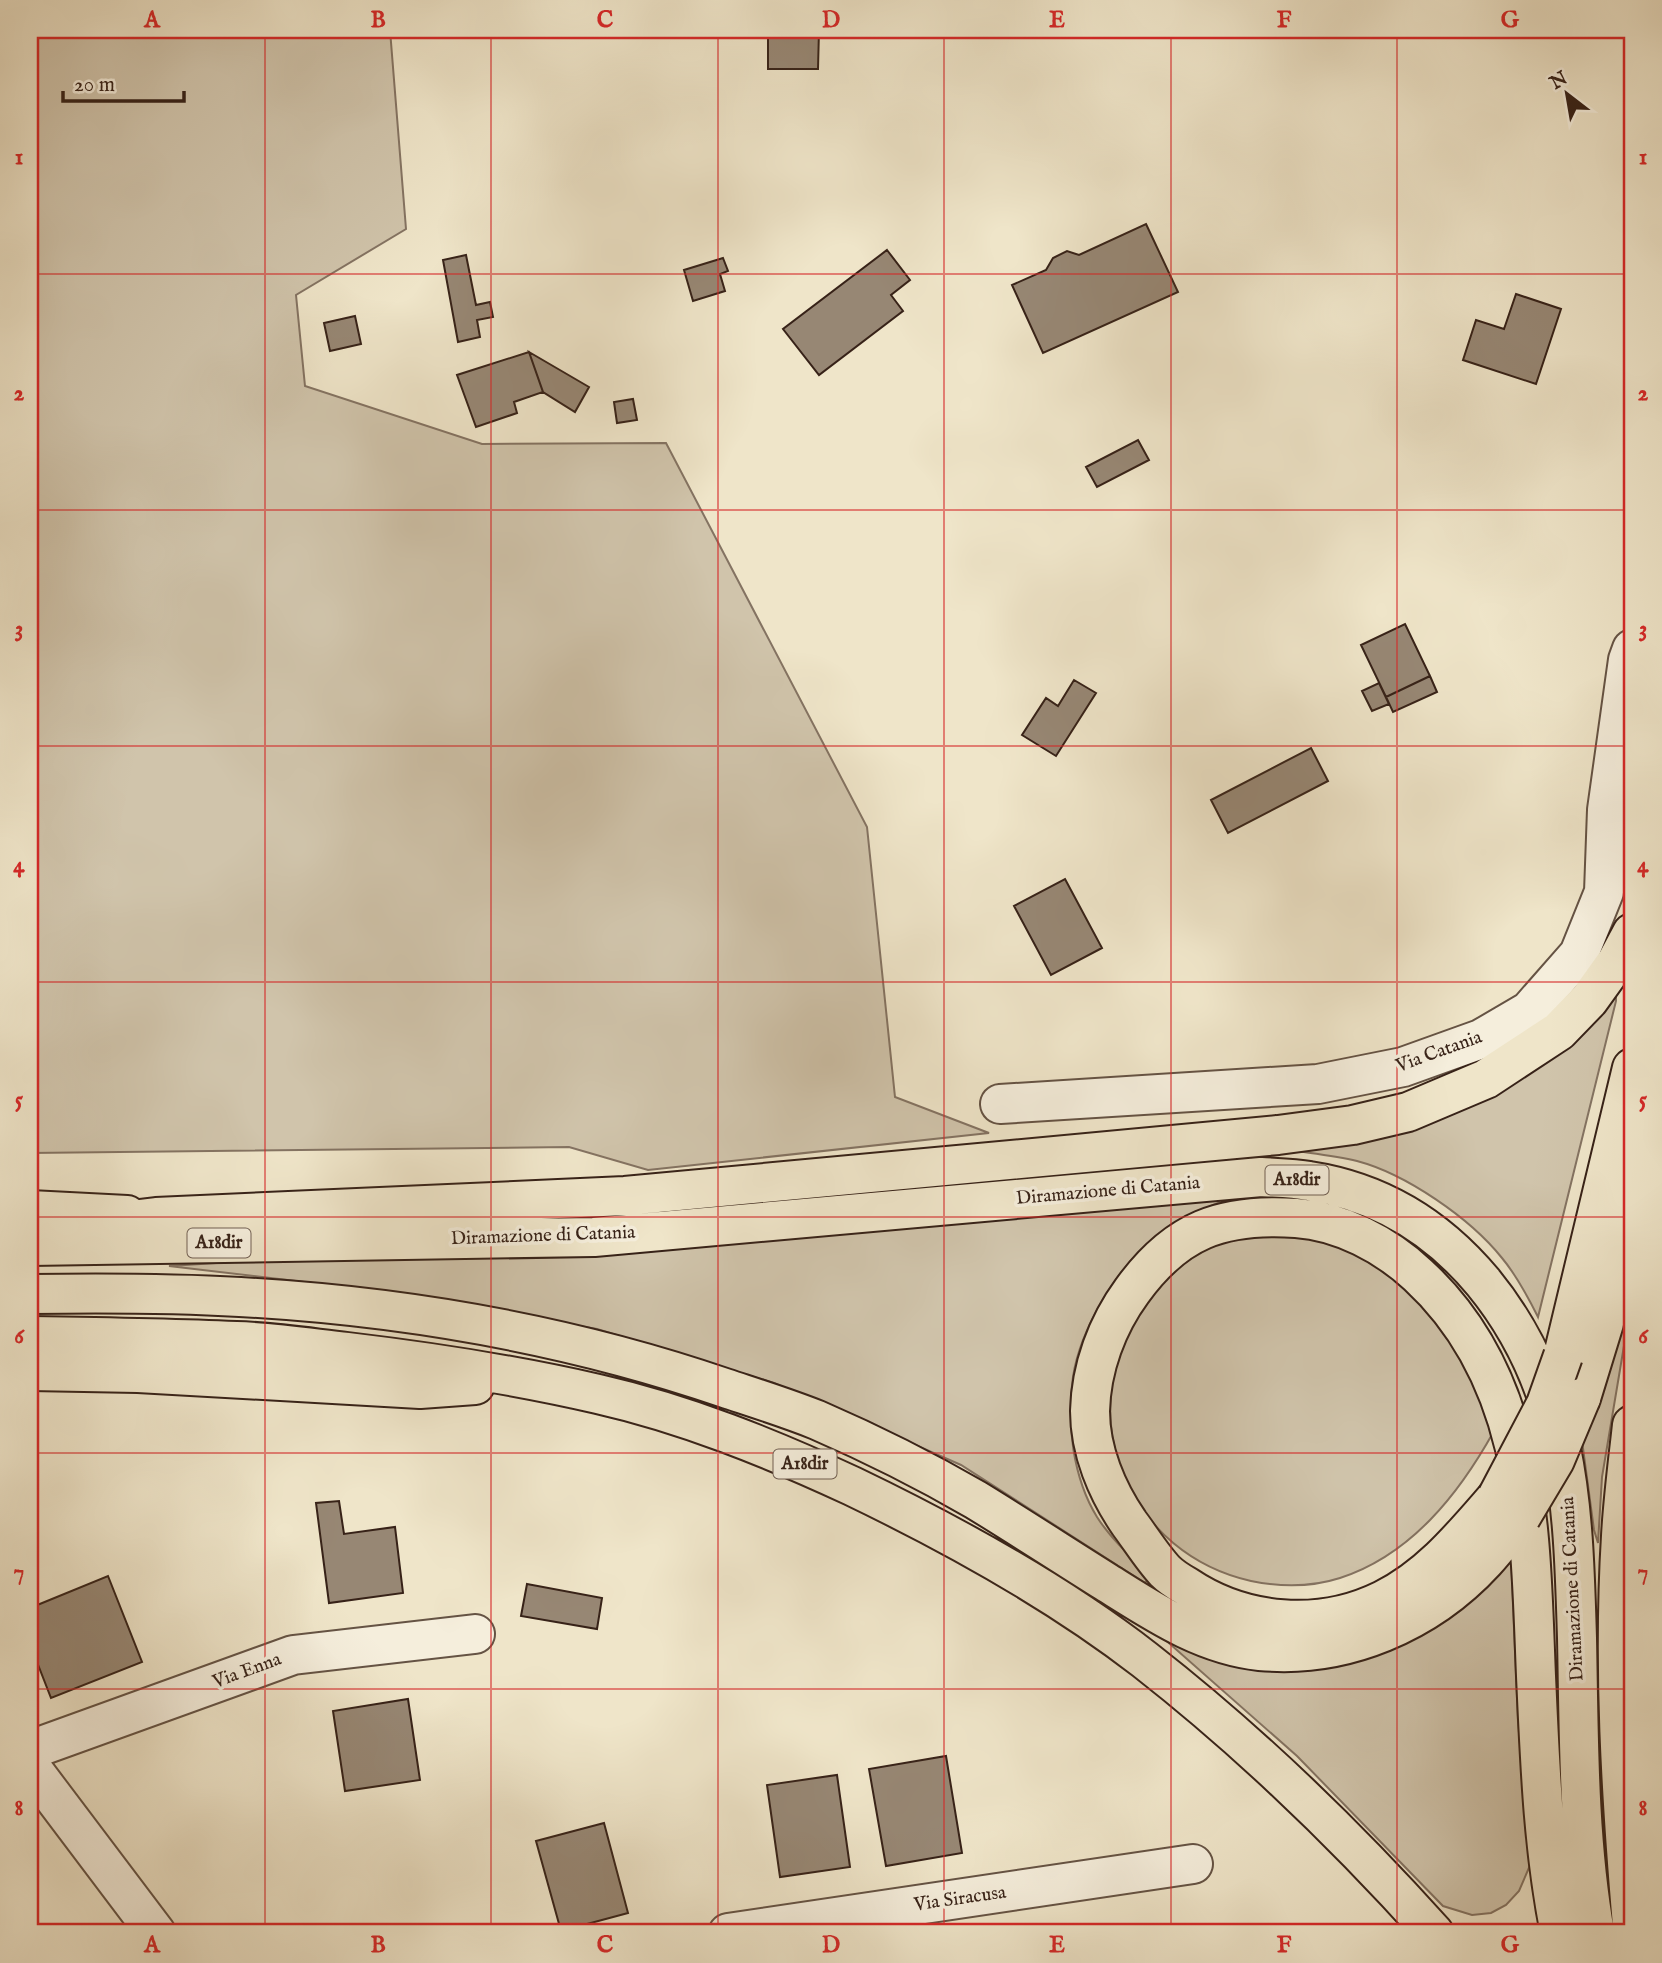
<svg xmlns="http://www.w3.org/2000/svg" width="1662" height="1963" font-family="'IM FELL English',serif">
	<rect width="100%" height="100%" fill="#efe5c9"/>
	<filter id="stains"><feTurbulence type="fractalNoise" baseFrequency=".00286" numOctaves="4"/><feColorMatrix values="0 0 0 0 .2 0 0 0 0 .09 0 0 0 0 .02 0 0 0 .5 -.17"/></filter>
	<radialGradient id="worn" r=".72"><stop offset=".6" stop-color="#630" stop-opacity="0"/><stop offset="1" stop-color="#630" stop-opacity=".3"/></radialGradient>
	<!-- green -->
	<path fill="#d0c4ab" stroke="#847362" stroke-width="2" d="M30 30H390L406 229 296 295 305 386 482 444 666 443 867 827 895 1097 989 1133 648 1170 569 1147 30 1153Z
		M1616 995V1001L1538 1317C1528 1297 1517 1276 1502 1258 1470 1218 1406 1174 1357 1161 1333 1155 1307 1153 1283 1149L1365 1138Z
		M1230 1198C1203 1209 1178 1219 1155 1237 1117 1267 1080 1330 1073 1377 1066 1422 1073 1478 1097 1517 1111 1539 1132 1558 1151 1576L1145 1583 961 1465 774 1383 597 1329 363 1289 169 1266Z
		M1264 1235 1305 1236 1341 1247 1397 1277 1462 1354 1494 1431C1459 1494 1411 1555 1340 1578 1312 1587 1280 1587 1251 1581 1131 1554 1073 1423 1136 1316 1155 1283 1195 1246 1233 1238 1243 1236 1254 1236 1264 1235Z
		M1632 1298 1602 1477 1598 1543 1594 1530 1582 1441 1594 1416Z
		M1511 1558 1518 1722 1531 1863 1519 1891 1506 1905 1491 1913 1472 1915 1443 1906 1297 1756 1162 1637 1420 1632 1454 1614Z"/>
	<!-- building -->
	<path fill="#978774" stroke="#372218" stroke-width="2" d="M768 30H819L818 69H768Z
		M1146 224 1178 292 1043 353 1012 285 1046 270 1053 258 1067 251 1079 255Z
		M887 250 910 280 891 295 903 311 819 375 783 329Z
		M466 255 476 305 490 302 493 317 477 320 480 337 458 342 443 260Z
		M723 258 728 271 720 274 725 291 693 301 684 270Z
		M1516 294 1561 309 1536 384 1463 360 1476 320 1504 329Z
		M355 316 361 344 330 351 324 323Z
		M529 352 589 387 575 412 543 392Z
		M529 352 543 392 514 402 517 413 476 427 457 375Z
		M633 399 637 420 617 423 614 402Z
		M1138 440 1149 460 1097 487 1086 467Z
		M1405 624 1430 676 1386 697 1361 645Z
		M1430 676 1437 692 1393 712 1386 697Z
		M1074 680 1096 693 1056 756 1022 735 1046 698 1058 706Z
		M1379 683 1389 704 1372 711 1362 691Z
		M1311 748 1328 781 1228 833 1211 800Z
		M1065 879 1102 948 1051 975 1014 906Z
		M339 1501 344 1534 395 1527 403 1593 329 1603 316 1503Z
		M108 1576 142 1662 51 1698 30 1644V1608Z
		M527 1584 602 1598 597 1629 521 1616Z
		M408 1699 420 1780 345 1791 333 1711Z
		M946 1756 962 1853 886 1866 869 1769Z
		M837 1775 850 1867 780 1877 767 1785Z
		M604 1823 628 1913 561 1931 536 1841Z"/>
	<g fill="none" stroke-linecap="round" stroke-linejoin="round">
		<defs>
			<path id="minor" d="M1000 1104 1318 1084 1403 1067 1481 1039 1529 1011 1579 954 1604 892 1607 810 1628 660 1632 649
				M30 1750 293 1655 475 1634
				M30 1766 156 1933
				M728 1933 1193 1864"/>
			<path id="motorway" d="M30 1210 127 1215
				M98 1224 156 1217 625 1196 1278 1135 1353 1125 1408 1112 1486 1079 1559 1031 1589 1000 1617 961 1632 933
				M30 1246 594 1237 1261 1177C1277 1178 1293 1178 1309 1181 1381 1192 1437 1227 1483 1282 1571 1389 1573 1507 1577 1638 1579 1736 1578 1836 1595 1933
				M30 1294C100 1293 170 1293 240 1297 404 1306 570 1335 725 1388 755 1398 787 1408 817 1420 870 1443 926 1471 976 1500 1020 1527 1063 1555 1106 1582 1154 1612 1202 1645 1260 1651 1345 1659 1428 1623 1485 1561 1498 1547 1509 1532 1521 1517
				M30 1336C99 1337 168 1338 236 1341 273 1342 311 1348 347 1352 431 1362 516 1375 598 1394 686 1414 770 1448 852 1486 954 1535 1056 1591 1145 1660 1250 1742 1345 1834 1434 1933
				M1563 1356 1632 1068
				M30 1371 138 1373 420 1389 475 1385
				M1581 1398 1604 1323 1632 1194
				M1632 1425C1628 1462 1623 1499 1621 1536 1613 1666 1621 1796 1632 1925
				M1497 1497C1463 1536 1430 1577 1383 1600 1320 1631 1244 1625 1186 1586 1179 1582 1171 1577 1165 1571 1152 1557 1141 1539 1129 1523 1107 1491 1090 1451 1090 1411 1091 1368 1107 1325 1132 1291 1176 1230 1222 1213 1296 1218 1341 1221 1386 1245 1418 1275 1533 1381 1530 1533 1536 1676 1540 1763 1543 1848 1560 1933"/>
		</defs>
		<!-- minor casing -->
		<use href="#minor" stroke="#655344" stroke-width="42"/>
		<!-- motorway casing -->
		<use href="#motorway" stroke="#372218" stroke-width="42"/>
		<!-- minor -->
		<use href="#minor" stroke="#f5eedc" stroke-width="38"/>
		<!-- motorway -->
		<use href="#motorway" stroke="#efe5c9" stroke-width="38"/>
		<defs>
			<path id="motorway-bridge" d="M1497 1497 1546 1404 1563 1356
				M1521 1517 1555 1460 1581 1398"/>
		</defs>
		<!-- motorway-bridge casing -->
		<use href="#motorway-bridge" stroke="#372218" stroke-width="42" stroke-linecap="butt"/>
		<!-- motorway-bridge -->
		<use href="#motorway-bridge" stroke="#efe5c9" stroke-width="38"/>
	</g>
	<!-- grid -->
	<path fill="none" stroke="#d62828" stroke-width="2" stroke-opacity="0.55" d="M265 30V1933M491 30V1933M718 30V1933M944 30V1933M1171 30V1933M1397 30V1933M30 274H1632M30 510H1632M30 746H1632M30 982H1632M30 1217H1632M30 1453H1632M30 1689H1632"/>
	<g text-anchor="middle" dominant-baseline="central" stroke-width="7" stroke-linejoin="round" paint-order="stroke">
		<!-- shield labels -->
		<g fill="#f5eedc" stroke="#705f53" stroke-width="2">
			<rect x="1265.5" y="1165.5" width="63" height="29" rx="5"/>
			<rect x="187.5" y="1228.5" width="63" height="29" rx="5"/>
			<rect x="773.5" y="1449.5" width="63" height="29" rx="5"/>
		</g>
		<g font-size="18" font-weight="bold" fill="#372218">
			<text x="1297" y="1180">A18dir</text>
			<text x="219" y="1243">A18dir</text>
			<text x="805" y="1464">A18dir</text>
		</g>
		<!-- street labels -->
		<g font-size="19" fill="#372218" stroke="#f5eedc">
			<text transform="translate(1439 1052) rotate(-20)">Via Catania</text>
			<text transform="translate(1108 1191) rotate(-5)">Diramazione di Catania</text>
			<text transform="translate(543 1236) rotate(-2)">Diramazione di Catania</text>
			<text transform="translate(1573 1589) rotate(-93)">Diramazione di Catania</text>
			<text transform="translate(247 1671) rotate(-20)">Via Enna</text>
			<text transform="translate(960 1899) rotate(-8)">Via Siracusa</text>
		</g>
	</g>
	<!-- margin -->
	<rect width="1662" height="1963" fill="none" stroke="#efe5c9" stroke-width="77"/>
	<!-- north arrow -->
	<g transform="translate(1567 94) rotate(329)" stroke="#f5eedc" stroke-width="5" paint-order="stroke">
	<path d="M0-5L12 26L0 18L-12 26Z" fill="#372218"/>
	<text y="-10" font-size="19" font-weight="bold" text-anchor="middle" fill="#372218">N</text>
	</g>
	<!-- scale -->
	<path d="M63 91v10h121v-10" fill="none" stroke="#372218" stroke-width="3.5"/>
	<text x="74" y="91" font-size="21" fill="#372218" stroke="#f5eedc" stroke-width="5" paint-order="stroke">20 m</text>
	<rect x="38" y="38" width="1586" height="1886" fill="none" stroke="#d62828" stroke-width="2.5"/>
	<g font-size="23" text-anchor="middle" font-weight="bold" fill="#d62828">
		<text x="152" y="27">A</text>
		<text x="378" y="27">B</text>
		<text x="605" y="27">C</text>
		<text x="831" y="27">D</text>
		<text x="1057" y="27">E</text>
		<text x="1284" y="27">F</text>
		<text x="1510" y="27">G</text>
		<text x="19" y="164">1</text>
		<text x="1643" y="164">1</text>
		<text x="19" y="400">2</text>
		<text x="1643" y="400">2</text>
		<text x="19" y="636">3</text>
		<text x="1643" y="636">3</text>
		<text x="19" y="872">4</text>
		<text x="1643" y="872">4</text>
		<text x="19" y="1107">5</text>
		<text x="1643" y="1107">5</text>
		<text x="19" y="1343">6</text>
		<text x="1643" y="1343">6</text>
		<text x="19" y="1579">7</text>
		<text x="1643" y="1579">7</text>
		<text x="19" y="1815">8</text>
		<text x="1643" y="1815">8</text>
		<text x="152" y="1952">A</text>
		<text x="378" y="1952">B</text>
		<text x="605" y="1952">C</text>
		<text x="831" y="1952">D</text>
		<text x="1057" y="1952">E</text>
		<text x="1284" y="1952">F</text>
		<text x="1510" y="1952">G</text>
	</g>
	<rect width="100%" height="100%" filter="url(#stains)"/>
	<rect width="100%" height="100%" fill="url(#worn)"/>
</svg>
